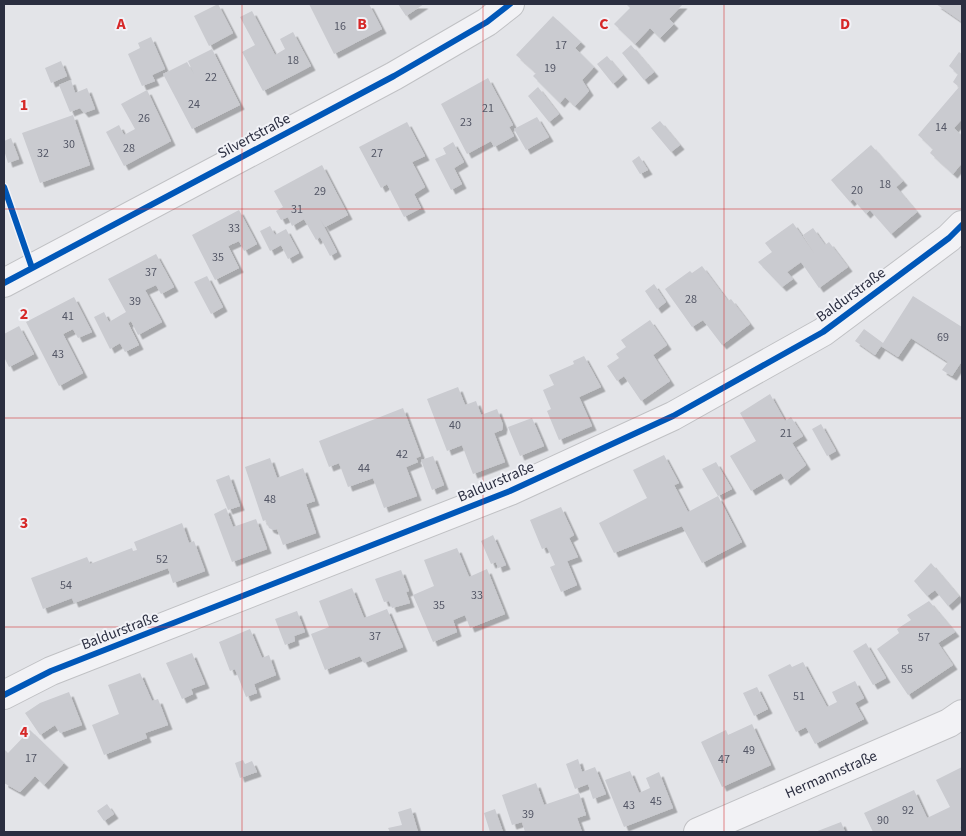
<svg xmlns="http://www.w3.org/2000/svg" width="966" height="836" font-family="'Source Sans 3',sans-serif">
	<defs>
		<filter id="shadow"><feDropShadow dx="4.5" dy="4.5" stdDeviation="0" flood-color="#0004"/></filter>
	</defs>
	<rect width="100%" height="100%" fill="#e3e4e8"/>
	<!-- building -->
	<path fill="#cacbd0" filter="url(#shadow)" d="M218 4 233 33 209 46 194 16Z
		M309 4H369L382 29 334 54Z
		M398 4H424L406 16Z
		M626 4H683L669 19 674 24 660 38 650 28 635 44 614 24 630 8Z
		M936 4H962V22Z
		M252 11 275 55 285 49 280 39 293 32 311 66 263 91 242 52 255 45 240 17Z
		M553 16 581 42 575 48 594 67 582 80 589 91 575 106 565 97 560 103 533 76 536 73 516 55Z
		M151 37 165 69 152 75 155 81 142 86 128 54 140 48 138 43Z
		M631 45 654 72 644 80 622 53Z
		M212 49 240 105 192 129 163 74 187 62 194 74 188 61Z
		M959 52 962 54V119L954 128 962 136V163L953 174 930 153 933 149 918 135 959 87 953 82 958 74 949 66Z
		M607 56 623 75 613 84 597 64Z
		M61 61 67 76 51 83 45 68Z
		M488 78 513 125 509 127 514 136 494 147 491 141 467 154 441 104Z
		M71 80 75 93 87 88 95 109 84 113 80 108 70 112 59 85Z
		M538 87 559 114 549 122 528 96Z
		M147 90 171 141 124 166 106 132 119 125 124 135 135 129 121 104Z
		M73 115 90 165 40 183 22 133Z
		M537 117 549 137 526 150 514 129Z
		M660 121 680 145 671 152 651 128Z
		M407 122 425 156 412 162 425 187 414 194 421 208 404 217 387 184 381 188 359 147Z
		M11 138 19 159 8 163 4 150V141Z
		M453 142 464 162 454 168 462 184 451 190 435 159 446 154 443 148Z
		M871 145 903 181 896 187 917 212 891 234 870 210 866 214 853 199 850 202 831 180Z
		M639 156 648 170 640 174 632 161Z
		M322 165 348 215 325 227 320 219 337 252 330 256 320 237 316 240 304 219 292 226 288 217 281 220 276 211 283 207 274 191Z
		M239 210 257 244 244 251 239 241 228 246 239 268 215 280 192 235Z
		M793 223 814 253 803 235 813 228 825 245 829 242 848 267 819 288 801 262 787 272 793 279 782 287 758 262 772 252 765 243Z
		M270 226 275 235 286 229 299 253 288 259 281 245 270 251 260 231Z
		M156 254 174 287 161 294 156 285 145 290 162 322 138 335 131 321 128 323 139 345 125 352 120 343 110 349 94 317 104 312 109 322 126 312 108 279Z
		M702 266 728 301 731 299 750 324 722 345 703 320 692 327 665 289 690 271 692 273Z
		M207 276 223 307 211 314 194 282Z
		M654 284 666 302 657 309 645 291Z
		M913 296 962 327V361L952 376 942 370 948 362 911 338 898 357 881 346 875 355 855 341 864 329 883 343Z
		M74 297 92 332 78 338 73 329 63 334 83 373 59 386 26 322Z
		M650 320 667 345 653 355 670 381 641 401 624 376 617 381 607 366 619 358 616 354 626 347 621 340Z
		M19 326 34 354 9 367 4 357V334Z
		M584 356 601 387 579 397 592 426 559 440 547 411 551 409 543 390 554 385 549 375 574 364 573 361Z
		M458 387 465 405 476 401 481 415 497 409 503 425 502 430 494 433 505 462 473 474 462 445 447 451 427 399Z
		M770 394 785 421 791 417 803 436 792 443 806 465 786 481 781 473 751 491 730 456 756 441 740 413Z
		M403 408 421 456 416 458 418 462 406 467 417 496 384 508 373 478 348 487 339 463 329 467 319 441Z
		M532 418 544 446 520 456 508 427Z
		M821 424 836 451 827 456 812 429Z
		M664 455 679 483 674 485 688 512 718 496 702 469 716 462 732 489 718 496 742 542 702 563 682 526 614 553 599 523 647 498 633 470Z
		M433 456 444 485 432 490 421 460Z
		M270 458 277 478 303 468 315 501 306 504 316 533 283 545 277 529 273 530 269 528 266 520 263 521 245 467Z
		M229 475 240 506 228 510 216 480Z
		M561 507 574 535 569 538 578 557 567 561 577 585 561 592 550 567 555 565 547 547 542 549 530 520Z
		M226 508 233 527 256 519 267 549 232 562 214 514Z
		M182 523 189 543 194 541 205 571 173 583 168 568 74 603 72 598 43 609 31 578 87 557 90 564 132 548 133 551 137 550 134 542Z
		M493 535 506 565 498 568 496 562 491 564 481 541Z
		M457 548 469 577 487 569 505 614 470 628 465 615 453 620 457 632 433 642 413 595 434 586 424 560Z
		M931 563 959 596 948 606 935 590 927 596 914 581Z
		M401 570 409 591 406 592 410 603 392 608 389 601 384 602 375 579Z
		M352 588 364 618 387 609 403 647 364 663 360 656 325 670 311 634 329 627 319 601Z
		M929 601 955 632 938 643 953 665 908 695 877 649 899 633 897 629 911 620 907 615Z
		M297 611 305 632 294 636 295 641 285 645 275 619Z
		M250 629 262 658 269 655 276 675 254 684 257 693 246 697 235 669 230 671 219 642Z
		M866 643 886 678 873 685 853 651Z
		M192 653 205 684 191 689 193 694 182 699 166 663Z
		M803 662 827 707 837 702 832 692 855 681 864 698 855 703 864 719 815 744 806 727 796 732 768 675 790 664 792 667Z
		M140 673 152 701 158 699 168 725 145 733 147 738 104 755 92 725 119 714 108 685Z
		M757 687 768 709 754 716 743 693Z
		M69 692 82 725 60 733 55 725 40 735 25 713 40 703Z
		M752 724 771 765 722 787 701 742 726 730 728 735Z
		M30 730 64 763 44 785 35 776 20 792 4 783V749L8 753Z
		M578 759 582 772 595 767 606 794 593 799 588 784 575 789 566 764Z
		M243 760 245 764 252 761 257 772 240 778 235 763Z
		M962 767V826L960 827 962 832H873L864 813 914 790 927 818 950 807 936 780Z
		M630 771 639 793 650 788 646 778 659 772 673 808 624 827 605 780Z
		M536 783 544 805 579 793 586 815 577 818 582 832H525L522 822 512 825 502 795Z
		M107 804 114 814 104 821 97 811Z
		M411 808 418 832H390L388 828 402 825 398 812Z
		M495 809 503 832H490L484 813Z
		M841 822 845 832H815Z"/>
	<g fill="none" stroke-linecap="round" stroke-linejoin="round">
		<defs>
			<g id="minor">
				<path d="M4 283 394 76 487 22 510 4"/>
				<path d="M4 695 51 671 510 491 673 416 823 332 949 238 962 225"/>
				<path id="s1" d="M698 832 949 723 962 714"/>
			</g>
		</defs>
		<!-- minor casing -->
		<use href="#minor" stroke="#c0c1c4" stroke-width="30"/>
		<!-- minor -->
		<use href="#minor" stroke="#f2f2f5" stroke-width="28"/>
		<defs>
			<path id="cycleway" d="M4 187 32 268
				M4 283 394 76 487 22 510 4
				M4 695 51 671 510 491 673 416 823 332 949 238 962 225"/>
		</defs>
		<!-- cycleway casing -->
		<use href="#cycleway" stroke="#f1f2f7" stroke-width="9"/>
		<!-- cycleway -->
		<use href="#cycleway" stroke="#0057b8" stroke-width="6"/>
	</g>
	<!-- grid -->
	<path fill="none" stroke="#d62828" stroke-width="1" stroke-opacity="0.55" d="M242 4V832M483 4V832M724 4V832M4 209H962M4 418H962M4 627H962"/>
	<g text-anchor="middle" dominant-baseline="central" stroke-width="4" stroke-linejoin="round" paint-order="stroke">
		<!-- number labels -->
		<g font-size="12" fill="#545766">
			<text x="340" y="26">16</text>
			<text x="561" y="45">17</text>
			<text x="293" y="60">18</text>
			<text x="550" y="68">19</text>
			<text x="211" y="77">22</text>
			<text x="194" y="104">24</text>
			<text x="488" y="108">21</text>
			<text x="144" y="118">26</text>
			<text x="466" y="122">23</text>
			<text x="941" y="127">14</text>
			<text x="69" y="144">30</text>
			<text x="129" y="148">28</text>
			<text x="43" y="153">32</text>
			<text x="377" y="153">27</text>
			<text x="885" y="184">18</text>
			<text x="857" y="190">20</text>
			<text x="320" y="191">29</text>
			<text x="297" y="209">31</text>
			<text x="234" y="228">33</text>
			<text x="218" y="257">35</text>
			<text x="151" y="272">37</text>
			<text x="691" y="299">28</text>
			<text x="135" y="301">39</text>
			<text x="68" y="316">41</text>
			<text x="943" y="337">69</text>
			<text x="58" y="354">43</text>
			<text x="455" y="425">40</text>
			<text x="786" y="433">21</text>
			<text x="402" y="454">42</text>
			<text x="364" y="468">44</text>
			<text x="270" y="499">48</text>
			<text x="162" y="559">52</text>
			<text x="66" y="585">54</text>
			<text x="477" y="595">33</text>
			<text x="439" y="605">35</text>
			<text x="375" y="636">37</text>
			<text x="924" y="637">57</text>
			<text x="907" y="669">55</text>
			<text x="799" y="696">51</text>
			<text x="749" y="750">49</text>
			<text x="31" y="758">17</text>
			<text x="724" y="759">47</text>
			<text x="656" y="801">45</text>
			<text x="629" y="805">43</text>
			<text x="908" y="810">92</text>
			<text x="528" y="814">39</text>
			<text x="883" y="820">90</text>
		</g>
		<!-- street labels -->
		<g font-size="15" fill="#2b2e40" stroke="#f1f2f7">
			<text transform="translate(254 136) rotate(-28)">Silvertstraße</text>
			<text transform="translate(851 295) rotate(-36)">Baldurstraße</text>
			<text transform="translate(496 482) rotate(-23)">Baldurstraße</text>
			<text transform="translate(120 631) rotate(-21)">Baldurstraße</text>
			<text stroke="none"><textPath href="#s1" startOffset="145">Hermannstraße</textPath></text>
		</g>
	</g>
	<g font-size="16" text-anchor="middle" font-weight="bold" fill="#d62828" stroke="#f1f2f7" stroke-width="4" stroke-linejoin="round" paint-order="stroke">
		<text x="121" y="29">A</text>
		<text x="362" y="29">B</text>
		<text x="604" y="29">C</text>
		<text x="845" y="29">D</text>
		<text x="24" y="110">1</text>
		<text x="24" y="319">2</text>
		<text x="24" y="528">3</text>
		<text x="24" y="737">4</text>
	</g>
	<!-- border -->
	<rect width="966" height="836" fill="none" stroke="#2b2e40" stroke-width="10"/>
</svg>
